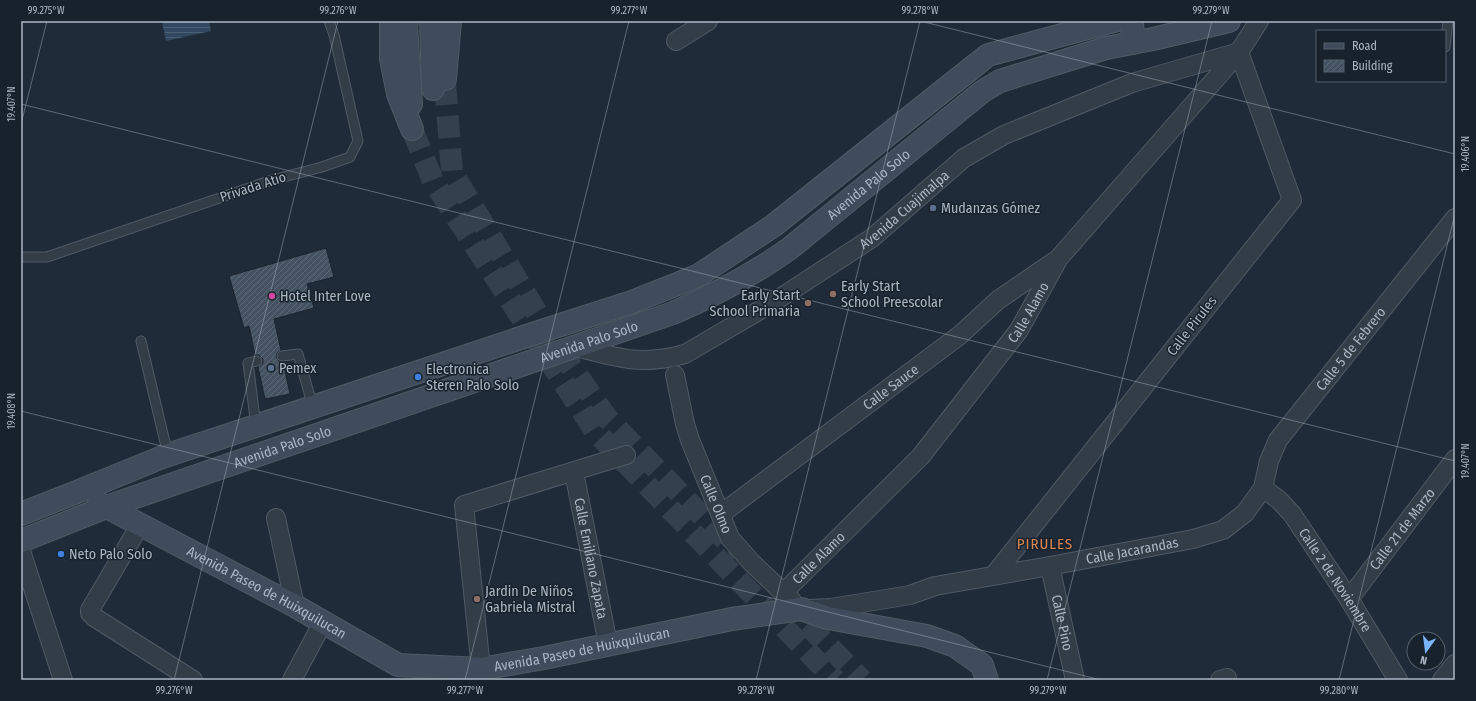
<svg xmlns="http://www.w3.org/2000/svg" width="1476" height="701" font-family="'Fira Sans Condensed',sans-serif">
	<defs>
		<pattern id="water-rules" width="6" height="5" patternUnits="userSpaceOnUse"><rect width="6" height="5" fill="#314860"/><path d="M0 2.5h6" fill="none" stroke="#4c6075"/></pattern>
		<pattern id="building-hatch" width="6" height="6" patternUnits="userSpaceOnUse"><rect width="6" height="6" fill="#455262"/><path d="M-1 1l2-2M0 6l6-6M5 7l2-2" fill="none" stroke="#5d6977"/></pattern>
	</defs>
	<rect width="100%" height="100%" fill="#1f2b38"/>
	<!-- water -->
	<path fill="url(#water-rules)" d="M166 21H209L211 31 166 41 162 22Z"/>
	<!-- building -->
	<path fill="url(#building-hatch)" stroke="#1a242e" d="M326 248 334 277 307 284 314 308 274 319 281 350 277 353 276 357 279 361 283 362 290 394 265 399 258 367 263 363V359L259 355H255L249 326 244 328 229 276Z"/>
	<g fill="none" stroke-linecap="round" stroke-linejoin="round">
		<!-- secondary-tunnel -->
		<path stroke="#34404d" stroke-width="22" stroke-dasharray="22 11" stroke-linecap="butt" d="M445 83 452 172 555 343 607 418 739 554
			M412 129 433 181 595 431 835 680
			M784 601 862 680"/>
		<defs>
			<path id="lane" d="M1445 47 1448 21
				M21 257H47L272 180 322 167 350 157 358 141 334 35 329 21
				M141 341 168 455
				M282 356 298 354 313 407
				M256 426 248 363 257 361"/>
			<g id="street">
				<path d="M676 41 708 21"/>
				<path id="s1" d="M576 347C618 358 641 366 685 354L777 300 872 238 964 158 1004 135 1132 83 1239 52 1292 200 994 575"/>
				<path id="s2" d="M675 375 685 424 690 440 730 538 752 563 792 601"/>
				<path id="s3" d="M574 472 608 644"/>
				<path id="s4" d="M1263 488 1279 500 1292 514 1349 599 1398 680"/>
				<path id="s5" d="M721 514 960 335 998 300 1055 261"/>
				<path d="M276 518 295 606"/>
				<path d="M140 525 90 610V613L94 617 193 680"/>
				<path d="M21 551 63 680"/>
				<path id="s6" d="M1050 566 1075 680"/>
				<path id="s7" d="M783 593 921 456 1019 330 1059 258 1239 52 1259 21"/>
				<path id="s8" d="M1349 599 1455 459"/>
				<path id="s9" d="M809 609 831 608 910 595 935 586 1050 566 1193 539 1223 530 1245 513 1263 488 1269 461 1278 440 1455 218"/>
				<path d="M481 669 464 505 626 455"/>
				<path d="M292 680 323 622"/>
				<path d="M1220 680 1227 678"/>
				<path d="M1442 680 1455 664"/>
			</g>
			<g id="secondary">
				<path d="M391 21V59L398 94 412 129"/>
				<path d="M407 21 406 25 411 104"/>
				<path d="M1132 21 1133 43"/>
				<path d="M431 22 433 89"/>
				<path d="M445 79 450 21"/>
				<path id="s10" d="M99 503 295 606 398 665 481 669 544 658 732 619 801 609 828 618 927 636 955 646 982 665 987 680"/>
				<path d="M21 514 77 492 165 456 548 329 632 302 680 283 699 275 773 226 973 67 988 55 1114 21"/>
				<path id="s11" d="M21 541 106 507 673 313C715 295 752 275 789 249L983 91 1000 81 1106 48 1153 39 1229 21"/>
			</g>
		</defs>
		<!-- lane casing -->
		<use href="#lane" stroke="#505a66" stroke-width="11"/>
		<!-- street casing -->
		<use href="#street" stroke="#505a66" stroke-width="20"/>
		<!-- secondary casing -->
		<use href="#secondary" stroke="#505a66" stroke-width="24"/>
		<!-- lane -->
		<use href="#lane" stroke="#323d48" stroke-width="9"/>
		<!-- street -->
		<use href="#street" stroke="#323d48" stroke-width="18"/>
		<!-- secondary -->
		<use href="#secondary" stroke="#404c5b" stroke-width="22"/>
	</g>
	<!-- ticks -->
	<path fill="none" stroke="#acb7c5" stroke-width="1" stroke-opacity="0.45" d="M920 21 1455 154M21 104 1455 461M21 124 47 21M21 411 1101 680M174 680 338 21M465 680 629 21M756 680 920 21M1047 680 1212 21M1339 680 1455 214"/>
	<!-- markers -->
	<g fill="#5c6f8a" stroke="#18222c" stroke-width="1.5">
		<circle cx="933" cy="208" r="4"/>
		<circle cx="271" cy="368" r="4"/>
	</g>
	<g fill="#8d6e63" stroke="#18222c" stroke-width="1.5">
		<circle cx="833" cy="294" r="4"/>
		<circle cx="808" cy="303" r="4"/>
		<circle cx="477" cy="599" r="4"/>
	</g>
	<circle fill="#d1479c" stroke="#18222c" stroke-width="1.5" cx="272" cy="296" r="4"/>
	<g fill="#3f7fe0" stroke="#18222c" stroke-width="1.5">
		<circle cx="418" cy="377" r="4"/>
		<circle cx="61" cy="554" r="4"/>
	</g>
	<g text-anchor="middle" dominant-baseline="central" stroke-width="3" stroke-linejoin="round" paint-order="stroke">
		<!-- street labels -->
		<g font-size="14" fill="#acb7c5" stroke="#18222c">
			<text stroke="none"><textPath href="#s11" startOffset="926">Avenida Palo Solo</textPath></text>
			<text transform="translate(253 187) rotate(-18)">Privada Atio</text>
			<text stroke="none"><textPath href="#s1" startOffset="374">Avenida Cuajimalpa</textPath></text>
			<text stroke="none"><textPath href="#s7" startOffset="374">Calle Alamo</textPath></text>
			<text transform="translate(1192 326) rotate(-52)">Calle Pirules</text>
			<text stroke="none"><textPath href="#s11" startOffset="602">Avenida Palo Solo</textPath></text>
			<text stroke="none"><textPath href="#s9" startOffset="648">Calle 5 de Febrero</textPath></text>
			<text stroke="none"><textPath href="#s5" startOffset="212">Calle Sauce</textPath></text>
			<text stroke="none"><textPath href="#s11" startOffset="278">Avenida Palo Solo</textPath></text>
			<text stroke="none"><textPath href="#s2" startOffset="136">Calle Olmo</textPath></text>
			<text stroke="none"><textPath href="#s8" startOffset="88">Calle 21 de Marzo</textPath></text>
			<text stroke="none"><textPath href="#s9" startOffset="329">Calle Jacarandas</textPath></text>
			<text stroke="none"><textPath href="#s3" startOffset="88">Calle Emiliano Zapata</textPath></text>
			<text stroke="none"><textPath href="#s7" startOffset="50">Calle Alamo</textPath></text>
			<text stroke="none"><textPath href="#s4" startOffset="118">Calle 2 de Noviembre</textPath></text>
			<text stroke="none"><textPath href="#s10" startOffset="190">Avenida Paseo de Huixquilucan</textPath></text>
			<text stroke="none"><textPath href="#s6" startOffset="58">Calle Pino</textPath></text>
			<text stroke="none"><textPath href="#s10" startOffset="526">Avenida Paseo de Huixquilucan</textPath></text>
		</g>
		<!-- poi labels -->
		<g font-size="14" fill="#acb7c5" stroke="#18222c" text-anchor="start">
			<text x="941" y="208">Mudanzas Gómez</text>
			<text x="841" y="286">Early Start<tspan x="841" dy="16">School Preescolar</tspan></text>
			<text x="800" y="295" text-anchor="end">Early Start<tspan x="800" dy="16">School Primaria</tspan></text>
			<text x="280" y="296">Hotel Inter Love</text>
			<text x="279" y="368">Pemex</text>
			<text x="426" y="369">Electronica<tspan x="426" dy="16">Steren Palo Solo</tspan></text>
			<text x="69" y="554">Neto Palo Solo</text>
			<text x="485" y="591">Jardin De Niños<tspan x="485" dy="16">Gabriela Mistral</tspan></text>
		</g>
		<!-- neighbourhood labels -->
		<g font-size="15" letter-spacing="1" fill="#d78655" stroke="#18222c">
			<text x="1045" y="544">PIRULES</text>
		</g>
	</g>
	<!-- border -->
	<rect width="1476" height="701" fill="none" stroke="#18222c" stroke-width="44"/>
	<!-- legend -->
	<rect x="1316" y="30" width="130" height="52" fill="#18222c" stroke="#535e69"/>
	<rect x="1324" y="43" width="20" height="6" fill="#404c5b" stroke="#535e69"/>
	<text x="1352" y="50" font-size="12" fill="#acb7c5">Road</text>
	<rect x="1324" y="60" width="20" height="12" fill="url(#building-hatch)" stroke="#535e69"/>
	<text x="1352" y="70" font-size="12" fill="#acb7c5">Building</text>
	<!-- north arrow -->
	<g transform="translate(1426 651) rotate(194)"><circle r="19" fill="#18222c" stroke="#535e69"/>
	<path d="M0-3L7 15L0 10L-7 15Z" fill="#7ab4fc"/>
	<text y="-6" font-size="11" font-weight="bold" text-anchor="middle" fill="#acb7c5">N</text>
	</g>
	<rect x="22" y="22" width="1432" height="657" fill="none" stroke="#acb7c5" stroke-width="1.5"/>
	<g font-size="10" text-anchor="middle" fill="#acb7c5">
		<text x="46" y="14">99.275°W</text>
		<text x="338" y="14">99.276°W</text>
		<text x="629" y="14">99.277°W</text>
		<text x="920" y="14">99.278°W</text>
		<text x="1211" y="14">99.279°W</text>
		<text transform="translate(11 104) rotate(-90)" y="4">19.407°N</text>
		<text transform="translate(1465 154) rotate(-90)" y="4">19.406°N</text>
		<text transform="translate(11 411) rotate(-90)" y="4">19.408°N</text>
		<text transform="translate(1465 461) rotate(-90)" y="4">19.407°N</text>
		<text x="174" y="694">99.276°W</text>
		<text x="465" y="694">99.277°W</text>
		<text x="756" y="694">99.278°W</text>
		<text x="1048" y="694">99.279°W</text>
		<text x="1339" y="694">99.280°W</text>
	</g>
</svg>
